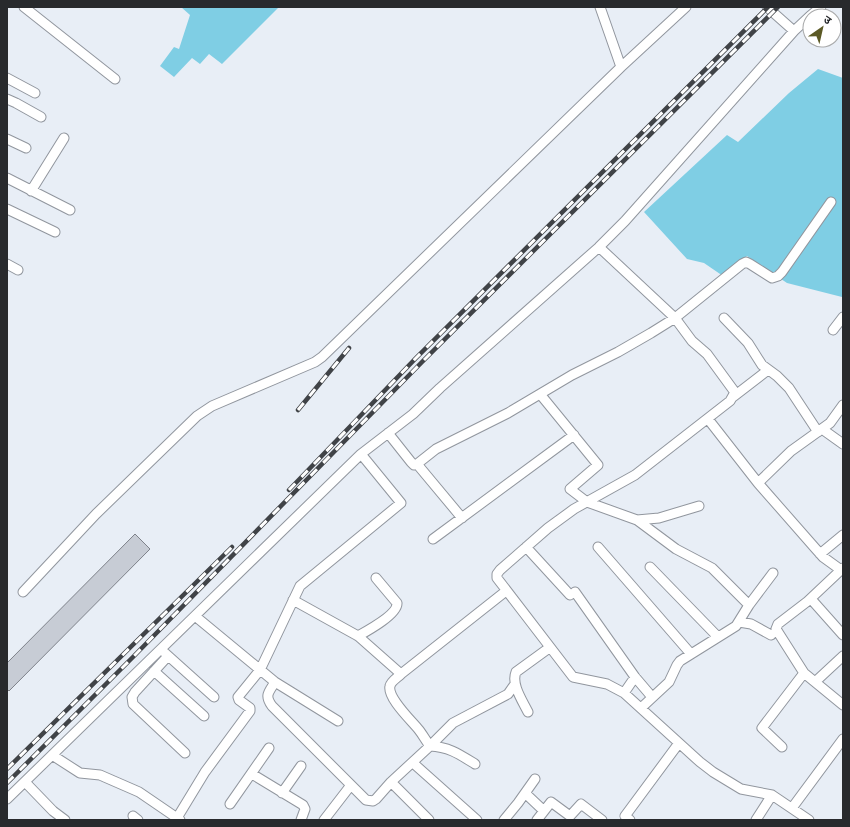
<svg xmlns="http://www.w3.org/2000/svg" width="850" height="827" font-family="'Source Sans 3','Noto Sans Devanagari',sans-serif">
	<rect width="100%" height="100%" fill="#e8eef6"/>
	<!-- water -->
	<path fill="#7fcee4" d="M181 7H279L222 64 209 54 200 64 192 58 174 77 160 66 174 47 179 49 190 15Z
		M818 69 843 78V296L842 297 787 283 747 256 723 276 704 263 687 259 644 212 727 135 738 142 789 93Z"/>
	<!-- building -->
	<path fill="#c7ccd5" stroke="#7e828a" d="M135 534 150 549 9 691 7 689V663Z"/>
	<g fill="none" stroke-linecap="round" stroke-linejoin="round">
		<defs>
			<path id="minor" d="M24 7 115 79
				M600 7 621 67
				M767 7 794 31
				M810 16 821 7
				M7 78 35 93
				M7 99 16 103 41 117
				M7 139 26 148
				M7 178 70 210
				M31 191 64 138
				M7 209 55 232
				M599 247 675 318 692 341 707 354 734 391V394L730 401 635 475 574 509 548 528 500 570 497 574V578L573 677 607 684 624 693 700 762 713 772 741 789 772 795 809 820
				M7 264 18 270
				M724 318 748 343 762 365 777 376 789 388 818 432
				M833 330 843 317
				M540 394 598 465 570 489 587 502 637 520 659 518 699 506
				M733 397 768 370
				M708 419 758 483
				M822 429 843 444
				M388 433 411 462 414 465 417 464 436 449 508 413 572 375 618 352 651 333 675 318 742 264 746 262 750 264 772 278 778 276 782 272 831 202
				M417 464 462 518
				M637 520 676 549 712 568 749 605
				M433 539 574 435
				M526 547 570 595
				M598 547 691 654
				M820 554 843 535
				M650 567 718 637
				M843 568 808 601 778 624 776 629 804 673 843 705
				M841 570 823 557 815 548 758 483 791 451 830 423 843 405
				M506 591 401 674C397 678 391 681 390 686 387 698 412 721 419 730 423 735 426 741 430 746L453 723 508 694 515 684
				M23 592 96 514 197 416 212 406 315 362 322 357 621 67 686 7
				M575 592 635 677 652 697
				M811 599 843 635
				M293 600 358 636 401 674
				M195 616 275 682 338 721
				M739 622 751 624 771 635
				M358 636C367 631 398 614 397 603L376 578
				M165 653 214 697
				M168 656 135 692 132 697 133 704 185 753
				M154 671 204 716
				M275 682C269 692 264 695 272 706L366 800 373 801 376 799 391 782 430 746C449 747 459 754 475 764
				M815 682 843 656
				M624 693 635 677
				M641 708 669 682 677 665 680 661 736 626 749 605 773 573
				M528 712C522 700 511 684 516 672L549 648
				M782 747 762 728 804 673
				M52 755 80 773 100 775 139 792 180 820
				M413 763 477 820
				M252 774 303 805 305 809 301 820
				M25 782 53 811 65 820
				M391 782 429 820
				M282 793 301 766
				M525 793 544 811 551 802 570 816 581 804 602 820
				M7 799 361 454 413 414 440 388 599 247 625 221 794 31 810 16
				M230 804 269 748
				M792 808 843 739
				M133 816 138 820
				M177 818 205 772 250 711V708L239 700 238 697 260 670 300 586 401 503 361 454
				M324 820 351 785
				M504 820 518 803 535 779
				M537 820 544 811
				M630 820 625 816 679 743
				M756 820 772 795"/>
		</defs>
		<!-- minor casing -->
		<use href="#minor" stroke="#91969e" stroke-width="11"/>
		<!-- minor -->
		<use href="#minor" stroke="#fff" stroke-width="9"/>
		<defs>
			<path id="rail" d="M298 410 349 348
				M289 490 416 358 768 7
				M7 769 232 547
				M7 783 133 657 422 362 778 7"/>
		</defs>
		<!-- rail casing -->
		<use href="#rail" stroke="#404347" stroke-width="4.5"/>
		<!-- rail -->
		<use href="#rail" stroke="#fff" stroke-width="3" stroke-dasharray="9" stroke-linecap="butt"/>
	</g>
	<!-- border -->
	<rect width="850" height="827" fill="none" stroke="#282a2d" stroke-width="16"/>
	<!-- north arrow -->
	<g transform="translate(822 28) rotate(34)"><circle r="19" fill="#ffffff" stroke="#a9aaab"/>
	<path d="M0-3L7 15L0 10L-7 15Z" fill="#5b5925"/>
	<text y="-6" font-size="11" font-weight="bold" text-anchor="middle" fill="#282a2d">उ</text>
	</g>
</svg>
